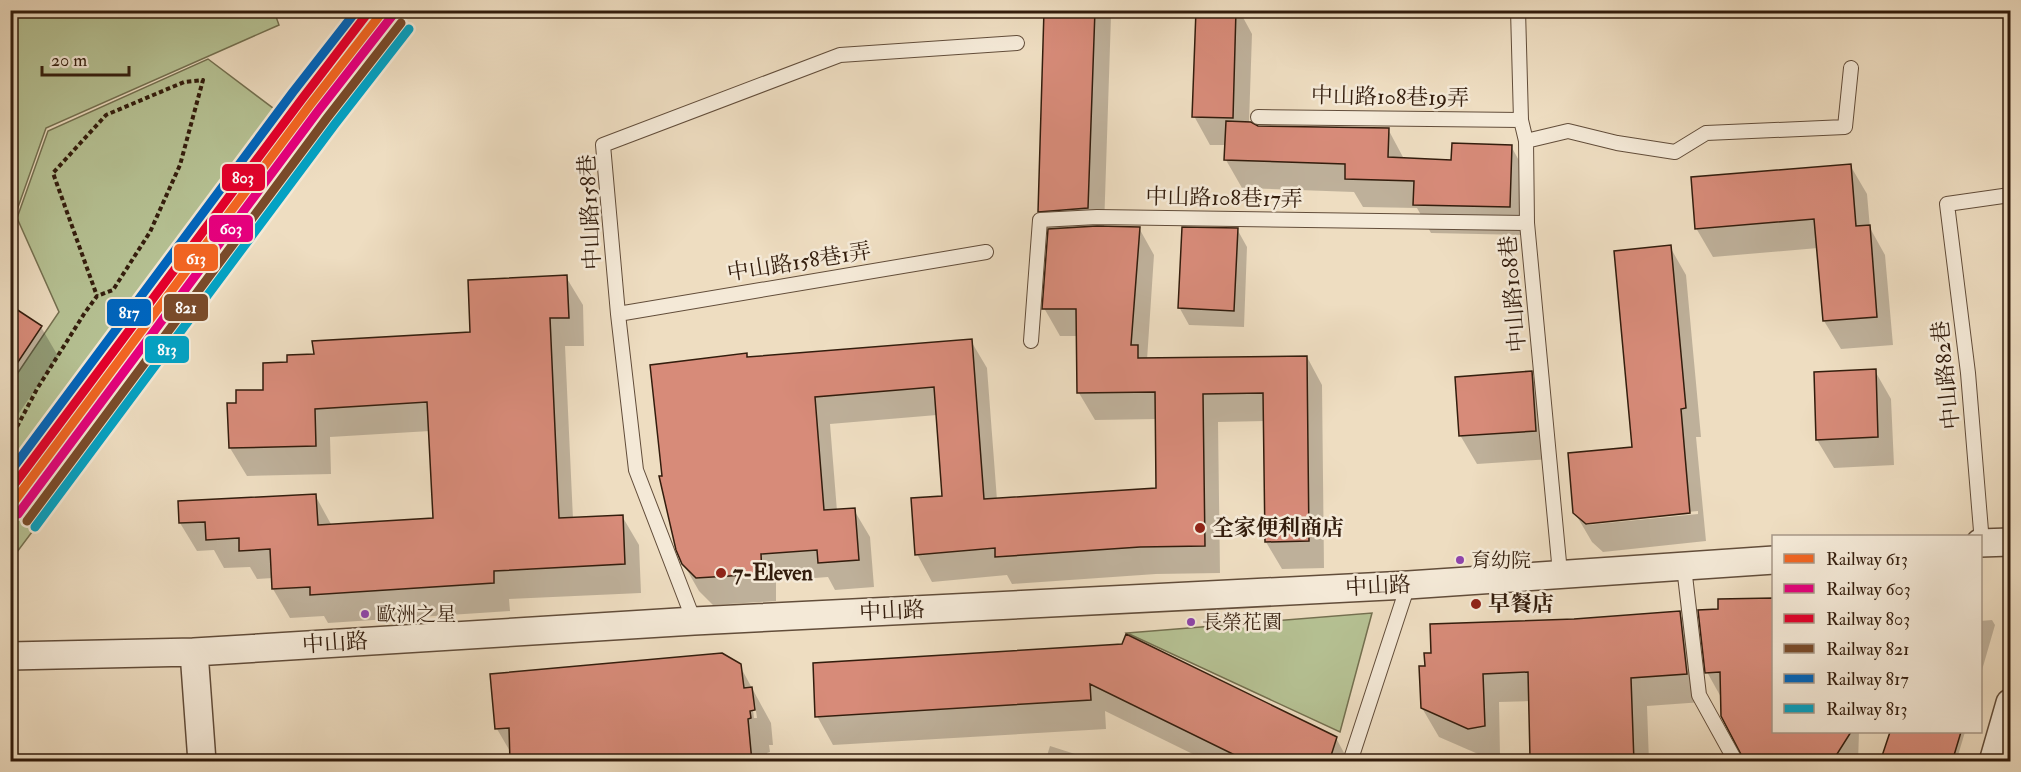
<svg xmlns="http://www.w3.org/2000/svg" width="2021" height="772" font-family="'IM FELL Double Pica','Noto Serif TC',serif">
	<rect width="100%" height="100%" fill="#eeddc1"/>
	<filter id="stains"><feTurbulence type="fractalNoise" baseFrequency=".00333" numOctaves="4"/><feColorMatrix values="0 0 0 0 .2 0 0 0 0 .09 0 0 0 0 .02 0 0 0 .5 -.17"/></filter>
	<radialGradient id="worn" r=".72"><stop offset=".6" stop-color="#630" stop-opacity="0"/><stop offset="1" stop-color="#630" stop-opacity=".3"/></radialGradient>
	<!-- green -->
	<path fill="#b6c294" stroke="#747050" stroke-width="1.5" d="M11 10 274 11 279 25 46 128 11 227Z
		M208 59 322 145 11 560V383L59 312 17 218 48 131Z
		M1372 613 1340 732 1127 633Z"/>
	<!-- shadow -->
	<path fill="#0003" fill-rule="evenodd" d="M1046 10H1108L1111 16 1104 228H1139L1154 255 1147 360 1307 357 1322 385 1324 568 1282 569 1266 542 1265 421 1218 422 1220 573 1156 574 1012 584 1007 575 932 582 917 554 943 497 937 415 830 424 837 511 854 510 870 537 874 587 835 590 828 577 776 581V601L713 605 699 591 683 563 663 477 748 358 971 341 987 368 997 500 1158 489 1157 419 1095 420 1079 393 1078 336H1060L1044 308 1050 230 1039 211Z
		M1198 10H1239L1252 34 1249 123 1258 128 1388 129 1404 159 1453 161 1511 146 1527 175 1525 235 1431 233 1417 208 1363 207 1354 192 1242 188 1226 160V145H1210L1194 116Z
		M1850 165 1867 194 1870 228 1885 255 1893 345 1841 349 1824 321 1818 248 1713 257 1696 228Z
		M1237 229 1247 247 1244 327 1189 325 1179 307Z
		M1670 247 1686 275 1701 437H1696L1706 541 1603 552 1592 542 1575 513 1633 448ZM1698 511V514L1587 525V522Z
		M566 277 583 305 584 346H565L573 519 622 516 639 545 641 593 509 599 510 611 328 623 324 616 290 618 273 589V578L257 579 250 567 224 568 214 550 197 551 180 523 315 495 332 526 435 519 430 431 330 437 331 474 247 476 230 448 237 404 265 391 288 363 316 355 472 333Z
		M10 307 41 327 58 356 15 419 10 416Z
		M1875 371 1891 399 1894 465 1834 468 1817 440Z
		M1531 373 1548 401 1552 459 1477 464 1460 435Z
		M1719 600H1774V732H1859L1858 762H1746L1722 699 1707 672 1720 610Z
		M1679 613 1696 641 1703 702 1647 706 1649 762H1534L1532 757 1530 701 1499 702 1500 754 1485 757 1439 737 1422 708 1574 621Z
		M1992 620 1995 625 1980 677V621Z
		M1123 646 1336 738 1349 762H1209L1105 711 1106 729 833 745 817 716Z
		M740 666 771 723 773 745H769L770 752 767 753 768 762H511V753L497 729 492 676ZM752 701 755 704 757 718H754Z
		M1891 732H1965L1956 762H1882Z
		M1050 746 1100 762H1045Z
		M1006 757 1008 762H959V759Z"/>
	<!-- building -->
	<path fill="#d78b79" stroke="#331d0d" stroke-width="1.5" d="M1044 10H1095L1088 208 1038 212Z
		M1196 10H1236L1233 118 1192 117Z
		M1226 121 1251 122 1258 126 1389 128 1388 157 1451 160 1452 143 1512 145 1510 207 1413 205 1414 181 1345 179V164L1224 160Z
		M1851 164 1856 226 1870 225 1877 317 1823 321 1814 219 1695 229 1691 177Z
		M1097 226 1140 227 1131 345H1138V358L1307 356 1309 541 1265 542 1263 393 1203 394 1205 546 1140 547 995 557V548L915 555 911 498 942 496 934 387 815 397 824 510 855 508 859 560 818 563 817 550 761 554 762 574 696 578 682 564 676 550 659 476H662L650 365 747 353V357L972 339 984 499 1156 488 1155 392 1077 393 1076 309H1042L1048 229Z
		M1182 227 1238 228 1234 311 1178 308Z
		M1671 245 1686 408 1681 409 1690 513 1586 524 1573 513 1568 453 1632 447 1614 251Z
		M567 275 569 318H550L559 518 623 515 625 564 494 571V583L310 595V587L272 589 270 549 239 551V538L206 540 205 522 179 523 178 501 316 494 318 525 433 518 427 402 315 409 316 446 229 448 227 403H236V390H263V363L287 362V355L314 354 312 341 470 332 468 280Z
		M10 305 42 326 10 374Z
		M1876 369 1878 437 1816 440 1814 372Z
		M1532 371 1536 431 1459 436 1455 377Z
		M1773 598V732H1851L1832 762H1745L1721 716 1720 672 1705 673 1698 610 1718 609V599Z
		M1680 611 1687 674 1631 678 1634 762H1592V755L1530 758 1528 672 1483 674 1485 726 1468 729 1421 708 1419 666H1425L1424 653H1431L1430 624 1574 619Z
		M1126 634 1337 737 1329 762H1249L1090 684 1091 700 815 717 813 663 1122 644Z
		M722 653 741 664 744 688 752 687 755 710 750 711 751 718 748 719 752 762H510L509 728 495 729 490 674Z
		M1890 732H1961L1952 762H1880Z"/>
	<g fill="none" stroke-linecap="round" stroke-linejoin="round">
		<defs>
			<path id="lane" d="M1518 10 1521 120 1526 141 1527 223 1560 573
				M1258 117 1521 120
				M1526 141 1568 131 1617 143 1675 152 1706 133 1845 127 1851 68
				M618 314 986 252
				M1031 341 1040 220 1097 217 1527 223
				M1982 543 1968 373 1947 204 2010 195
				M1684 567 1699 695 1736 762
				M694 621 636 470 618 314 603 145 840 55 1017 43
				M1350 762 1408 585"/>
			<path id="street" d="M1980 543 2010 542
				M194 652 202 762
				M10 656 194 652 694 621 1408 585 1774 560
				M1993 762 2010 703"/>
		</defs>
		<!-- lane casing -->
		<use href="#lane" stroke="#624d3a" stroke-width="16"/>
		<!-- street casing -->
		<use href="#street" stroke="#624d3a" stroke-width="30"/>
		<!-- path -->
		<path stroke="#331d0d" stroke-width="4" stroke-dasharray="4.5 3" stroke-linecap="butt" d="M10 440 37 389 84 314 97 296 113 290 150 232 180 165 203 80 184 82 106 115 53 173 97 296"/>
		<!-- lane -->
		<use href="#lane" stroke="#f4e9d7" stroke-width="14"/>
		<!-- street -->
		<use href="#street" stroke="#f4e9d7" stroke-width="27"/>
		<defs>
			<path id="rail-1" d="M10 507 310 105 384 10"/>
			<path id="rail-2" d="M18 514 318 111 392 16"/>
			<path id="rail-3" d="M10 490 302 99 370 10"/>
			<path id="rail-4" d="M27 521 327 118 401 23"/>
			<path id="rail-5" d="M10 472 293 92 357 10"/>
			<path id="rail-6" d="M35 527 335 124 409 29"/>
		</defs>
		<!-- rail-1 casing -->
		<use href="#rail-1" stroke="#f4e9d7" stroke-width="14"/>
		<!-- rail-2 casing -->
		<use href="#rail-2" stroke="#f4e9d7" stroke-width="14"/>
		<!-- rail-3 casing -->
		<use href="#rail-3" stroke="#f4e9d7" stroke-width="14"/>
		<!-- rail-4 casing -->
		<use href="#rail-4" stroke="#f4e9d7" stroke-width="14"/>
		<!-- rail-5 casing -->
		<use href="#rail-5" stroke="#f4e9d7" stroke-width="14"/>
		<!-- rail-6 casing -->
		<use href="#rail-6" stroke="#f4e9d7" stroke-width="14"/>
		<!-- rail-1 -->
		<use href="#rail-1" stroke="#f26522" stroke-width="9"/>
		<!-- rail-2 -->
		<use href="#rail-2" stroke="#e5007d" stroke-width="9"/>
		<!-- rail-3 -->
		<use href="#rail-3" stroke="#e4002b" stroke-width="9"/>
		<!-- rail-4 -->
		<use href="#rail-4" stroke="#7a4b2a" stroke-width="9"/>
		<!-- rail-5 -->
		<use href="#rail-5" stroke="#0065bd" stroke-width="9"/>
		<!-- rail-6 -->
		<use href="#rail-6" stroke="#03a2c4" stroke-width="9"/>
	</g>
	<!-- markers -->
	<g fill="#8f2418" stroke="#f4e9d7" stroke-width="2">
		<circle cx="1200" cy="528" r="6"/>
		<circle cx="721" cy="573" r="6"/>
		<circle cx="1476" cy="604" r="6"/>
	</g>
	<g fill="#8e44ad" stroke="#f4e9d7" stroke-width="2">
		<circle cx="1460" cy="560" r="5"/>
		<circle cx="365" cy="614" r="5"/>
		<circle cx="1191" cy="622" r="5"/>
	</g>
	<g text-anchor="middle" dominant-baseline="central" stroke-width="5" stroke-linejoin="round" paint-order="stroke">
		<!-- bus labels -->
		<g font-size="20" fill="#331d0d" stroke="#f4e9d7" text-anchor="start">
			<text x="1471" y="560">育幼院</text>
			<text x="376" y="614">歐洲之星</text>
			<text x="1202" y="622">長榮花園</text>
		</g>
		<!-- street labels -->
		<g font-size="22" fill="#331d0d" stroke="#f4e9d7">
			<text transform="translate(1390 97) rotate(1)">中山路108巷19弄</text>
			<text transform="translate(1224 198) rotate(1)">中山路108巷17弄</text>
			<text transform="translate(590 212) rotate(-93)">中山路158巷</text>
			<text transform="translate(799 262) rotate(-9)">中山路158巷1弄</text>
			<text transform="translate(1513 294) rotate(-95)">中山路108巷</text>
			<text transform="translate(1946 375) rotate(-96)">中山路82巷</text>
			<text transform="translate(1378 586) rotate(-3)">中山路</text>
			<text transform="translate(892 611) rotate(-3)">中山路</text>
			<text transform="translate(335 643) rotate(-4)">中山路</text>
		</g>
		<!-- poi labels -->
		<g font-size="22" font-weight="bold" fill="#331d0d" stroke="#f4e9d7" text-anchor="start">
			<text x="1212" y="528">全家便利商店</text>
			<text x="733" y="573">7-Eleven</text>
			<text x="1488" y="604">早餐店</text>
		</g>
	</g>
	<g stroke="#f4e9d7" stroke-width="2">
		<rect x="221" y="163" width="45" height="29" rx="6" fill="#e4002b"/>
		<rect x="208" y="214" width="46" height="29" rx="6" fill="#e5007d"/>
		<rect x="173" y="243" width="46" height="29" rx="6" fill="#f26522"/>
		<rect x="163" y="293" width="46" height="29" rx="6" fill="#7a4b2a"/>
		<rect x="106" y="298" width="46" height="29" rx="6" fill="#0065bd"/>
		<rect x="144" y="335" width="46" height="29" rx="6" fill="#03a2c4"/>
	</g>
	<g font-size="16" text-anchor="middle" font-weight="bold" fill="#fff">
		<text x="243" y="183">803</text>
		<text x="231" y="234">603</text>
		<text x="196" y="264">613</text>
		<text x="186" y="313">821</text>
		<text x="129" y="318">817</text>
		<text x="167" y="355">813</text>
	</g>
	<!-- margin -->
	<rect width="2021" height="772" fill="none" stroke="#eeddc1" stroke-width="36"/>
	<rect x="12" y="12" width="1997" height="748" fill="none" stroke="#331d0d" stroke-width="3"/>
	<rect x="18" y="18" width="1985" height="736" fill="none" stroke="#331d0d" stroke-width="1.5"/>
	<!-- legend -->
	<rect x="1772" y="535" width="210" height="198" fill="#f4e9d7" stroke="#a79786" stroke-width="1.5"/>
	<rect x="1784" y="554" width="30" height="9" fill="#f26522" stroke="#a79786" stroke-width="1.5"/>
	<text x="1826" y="565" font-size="18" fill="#331d0d">Railway 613</text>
	<rect x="1784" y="584" width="30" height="9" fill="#e5007d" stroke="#a79786" stroke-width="1.5"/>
	<text x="1826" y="595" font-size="18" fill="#331d0d">Railway 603</text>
	<rect x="1784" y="614" width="30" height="9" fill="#e4002b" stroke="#a79786" stroke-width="1.5"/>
	<text x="1826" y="625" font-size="18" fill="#331d0d">Railway 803</text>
	<rect x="1784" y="644" width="30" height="9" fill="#7a4b2a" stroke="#a79786" stroke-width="1.5"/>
	<text x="1826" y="655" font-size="18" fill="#331d0d">Railway 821</text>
	<rect x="1784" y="674" width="30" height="9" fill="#0065bd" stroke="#a79786" stroke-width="1.5"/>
	<text x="1826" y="685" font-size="18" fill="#331d0d">Railway 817</text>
	<rect x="1784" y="704" width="30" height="9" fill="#03a2c4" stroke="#a79786" stroke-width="1.5"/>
	<text x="1826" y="715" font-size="18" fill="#331d0d">Railway 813</text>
	<!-- scale -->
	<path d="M42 66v9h87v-9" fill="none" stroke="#331d0d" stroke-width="3"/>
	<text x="51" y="66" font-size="18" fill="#331d0d" stroke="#f4e9d7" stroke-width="4.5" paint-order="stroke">20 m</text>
	<rect width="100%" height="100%" filter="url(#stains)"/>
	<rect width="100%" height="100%" fill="url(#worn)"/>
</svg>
